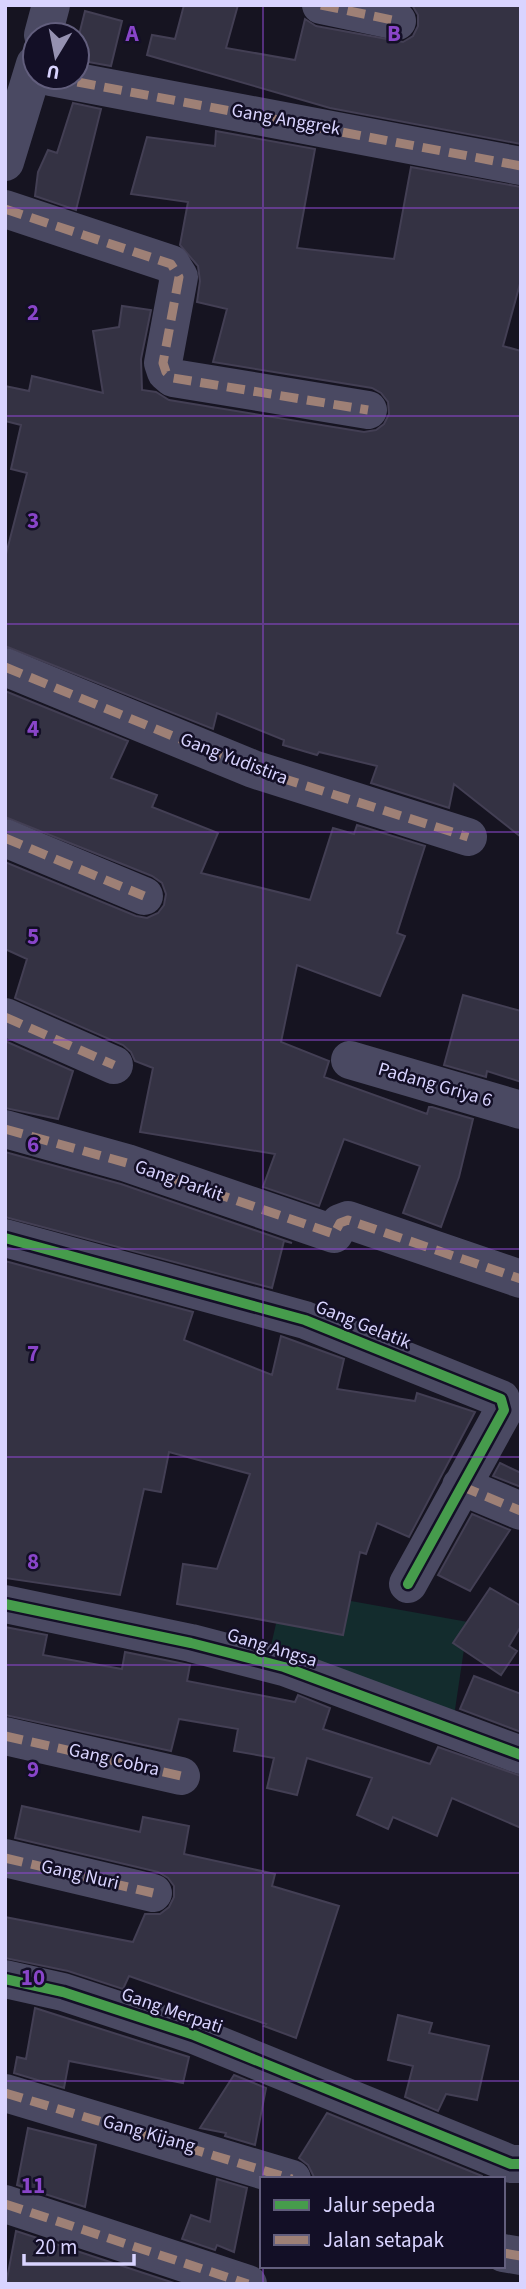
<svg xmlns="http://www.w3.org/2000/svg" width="526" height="2289" font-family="'Source Sans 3',sans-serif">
	<rect width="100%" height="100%" fill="#161421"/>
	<!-- green -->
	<path fill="#132c2d" d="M284 1589 468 1622 452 1730 264 1676Z"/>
	<!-- building -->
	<path fill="#343243" stroke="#433f54" stroke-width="2" d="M184 5H238L226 48 295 60 305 19 316 26 403 42 413 36 418 26V15L412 5H521V144L330 108 147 55 152 35 175 39Z
		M85 11 122 21 111 66 77 60V43Z
		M73 103 101 109 76 210 35 196 38 172 48 150 57 153Z
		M216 131 315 149 297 248 394 259 411 167 521 187V280L503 346 521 351V837L454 784 449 808 371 783 377 766 319 752 317 755 283 745 284 740 217 713 213 729 5 646V558L27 473 11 469 21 425 5 421V386L29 391 32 376 103 393 93 331 119 327 122 306 151 310 141 359 142 390 156 392 169 400 364 432 376 430 384 424 389 414 388 402 381 393 372 388 213 362 227 309 197 302 200 281 198 266 180 245 188 202 131 194 147 137 215 146Z
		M5 691 128 741 111 778 157 795 152 807 218 833 201 873 310 900 333 828 354 834 357 825 425 846 397 933 405 936 380 996 297 965 281 1042 329 1061 324 1077 427 1114 429 1107H432L473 1119 459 1177 441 1227 403 1213 420 1166 344 1139 319 1206 263 1187 275 1154 140 1132 153 1068 135 1061 131 1052 123 1045 15 998 27 959 5 949V862L136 916 147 918 158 913 164 905 166 894 162 883 152 876 5 817Z
		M463 995 521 1011V1082L487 1071 486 1077 444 1065Z
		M5 1041 73 1071 58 1119 5 1108Z
		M5 1152 121 1184 292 1243 284 1241 272 1288 5 1217Z
		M5 1261 193 1312 184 1340 272 1375 281 1336 344 1359 337 1389 415 1401 417 1393 475 1412 409 1537 377 1523 366 1554 360 1552 343 1635 177 1604 183 1564 217 1569 250 1474 169 1452 161 1492 144 1489 120 1595 5 1578Z
		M500 1463 521 1473V1487L493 1476Z
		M472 1514 510 1530 470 1591 438 1575Z
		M490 1588 521 1606V1626L509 1646 517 1651 501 1675 453 1643Z
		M5 1627 47 1635 43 1655 122 1669 125 1652 190 1665 187 1681 295 1702 298 1695 330 1708 323 1729 430 1764 438 1747 521 1776V1828L452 1798 437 1836 393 1817 388 1829 357 1815 372 1778 307 1758 297 1795 267 1788 274 1758 234 1751 238 1729 179 1719 171 1751 5 1715Z
		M474 1676 521 1694V1732L460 1709Z
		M22 1806 140 1832 143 1817 189 1826 184 1854 275 1874 272 1886 339 1906 296 2038 264 2026 266 2024 129 1976 123 1989 68 1971 5 1958V1917L133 1942 145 1914H160L169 1907 174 1897V1886L168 1878 158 1872 15 1838Z
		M35 2008 189 2057 183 2083 69 2061 64 2088 14 2073 17 2057 26 2059Z
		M398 2015 432 2023 429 2033 489 2046 477 2100 446 2094 438 2111 405 2097 413 2066 388 2060Z
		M234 2075 266 2088 255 2145 225 2136 226 2133 200 2128Z
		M327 2113 482 2176V2179H315L308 2165 299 2158Z
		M28 2128 96 2145 85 2207 17 2185Z
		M217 2179 247 2188 234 2252 217 2245 215 2250 182 2239 191 2215 210 2222Z
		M16 2231 177 2284H6Z"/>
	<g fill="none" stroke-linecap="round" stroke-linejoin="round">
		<!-- minor -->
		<path stroke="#4a4962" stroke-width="38" d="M321 5 397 21
			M43 35 51 5
			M51 77 521 166
			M5 162 35 64
			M5 209 171 264 179 277 163 363 166 372 173 378 368 410
			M5 667 253 769 468 837
			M5 838 144 896
			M5 1017 114 1065
			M350 1060 521 1110
			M5 1129 127 1163 334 1234 340 1223 348 1220 521 1279
			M5 1238 305 1320 501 1399 504 1410 408 1584
			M461 1486 521 1511
			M5 1604 191 1643 284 1667 521 1755
			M5 1736 181 1776
			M5 1858 153 1893
			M5 1979 63 1992 194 2035 511 2164H521
			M5 2093 292 2179
			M5 2204 248 2284
			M503 2253 521 2256"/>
		<!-- quiet -->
		<path stroke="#9e8076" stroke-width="9" stroke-dasharray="18 9" stroke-linecap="butt" d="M321 5 397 21
			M32 73 35 74
			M51 77 521 166
			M5 209 171 264 179 277 163 363 166 372 173 378 368 410
			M5 667 253 769 468 837
			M5 838 144 896
			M5 1017 114 1065
			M5 1129 127 1163 334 1234 340 1223 348 1220 521 1279
			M461 1486 521 1511
			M5 1736 181 1776
			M5 1858 153 1893
			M5 2093 292 2179
			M5 2204 248 2284
			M503 2253 521 2256"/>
		<defs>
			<path id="cycleway" d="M5 1238 305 1320 501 1399 504 1410 408 1584
				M5 1604 191 1643 284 1667 521 1755
				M5 1979 63 1992 194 2035 511 2164H521"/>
		</defs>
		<!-- cycleway casing -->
		<use href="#cycleway" stroke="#130f26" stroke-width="15"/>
		<!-- cycleway -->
		<use href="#cycleway" stroke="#469c4c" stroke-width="10"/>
	</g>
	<!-- grid -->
	<path fill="none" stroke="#8945c9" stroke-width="2" stroke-opacity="0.55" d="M263 5V2179M5 208H521M5 416H521M5 624H521M5 832H521M5 1040H521M5 1249H521M5 1457H521M5 1665H521M5 1873H521M5 2081H521M263 2266V2284"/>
	<g text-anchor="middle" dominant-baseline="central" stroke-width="5" stroke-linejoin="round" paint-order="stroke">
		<!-- street labels -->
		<g font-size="19" fill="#d9d4ff" stroke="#130f26">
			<text transform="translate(286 120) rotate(10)">Gang Anggrek</text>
			<text transform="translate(234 759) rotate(21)">Gang Yudistira</text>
			<text transform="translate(435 1085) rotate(16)">Padang Griya 6</text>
			<text transform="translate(179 1181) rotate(19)">Gang Parkit</text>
			<text transform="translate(363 1325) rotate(22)">Gang Gelatik</text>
			<text transform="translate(272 1648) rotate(17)">Gang Angsa</text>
			<text transform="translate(114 1760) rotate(13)">Gang Cobra</text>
			<text transform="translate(80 1875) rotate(13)">Gang Nuri</text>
			<text transform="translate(172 2011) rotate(19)">Gang Merpati</text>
			<text transform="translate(149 2134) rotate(16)">Gang Kijang</text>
		</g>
	</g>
	<g font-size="23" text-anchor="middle" font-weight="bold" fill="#8945c9" stroke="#130f26" stroke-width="5" stroke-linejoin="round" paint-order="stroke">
		<text x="132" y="41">A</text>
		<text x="394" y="41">B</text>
		<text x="33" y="320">2</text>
		<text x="33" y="528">3</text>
		<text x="33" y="736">4</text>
		<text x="33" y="944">5</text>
		<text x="33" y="1152">6</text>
		<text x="33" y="1361">7</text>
		<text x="33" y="1569">8</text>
		<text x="33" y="1777">9</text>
		<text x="33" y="1985">10</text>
		<text x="33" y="2193">11</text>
	</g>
	<!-- border -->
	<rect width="526" height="2289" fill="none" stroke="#d9d4ff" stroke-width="14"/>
	<!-- legend -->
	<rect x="260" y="2177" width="245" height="91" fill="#130f26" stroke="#625e7d" stroke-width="2"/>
	<rect x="274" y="2200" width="35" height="10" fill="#469c4c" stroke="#625e7d" stroke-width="2"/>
	<text x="323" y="2212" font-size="21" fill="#d9d4ff">Jalur sepeda</text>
	<rect x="274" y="2235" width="35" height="10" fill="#9e8076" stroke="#625e7d" stroke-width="2"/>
	<text x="323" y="2247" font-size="21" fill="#d9d4ff">Jalan setapak</text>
	<!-- north arrow -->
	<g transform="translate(56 56) rotate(190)"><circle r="33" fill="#130f26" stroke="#625e7d" stroke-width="2"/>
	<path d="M0-5L12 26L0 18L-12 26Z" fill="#9591b1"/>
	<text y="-10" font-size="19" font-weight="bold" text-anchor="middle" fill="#d9d4ff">U</text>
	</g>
	<!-- scale -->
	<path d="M24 2254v10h110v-10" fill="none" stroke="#d9d4ff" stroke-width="3.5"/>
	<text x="35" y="2254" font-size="21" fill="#d9d4ff" stroke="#130f26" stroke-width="5" paint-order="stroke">20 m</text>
</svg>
